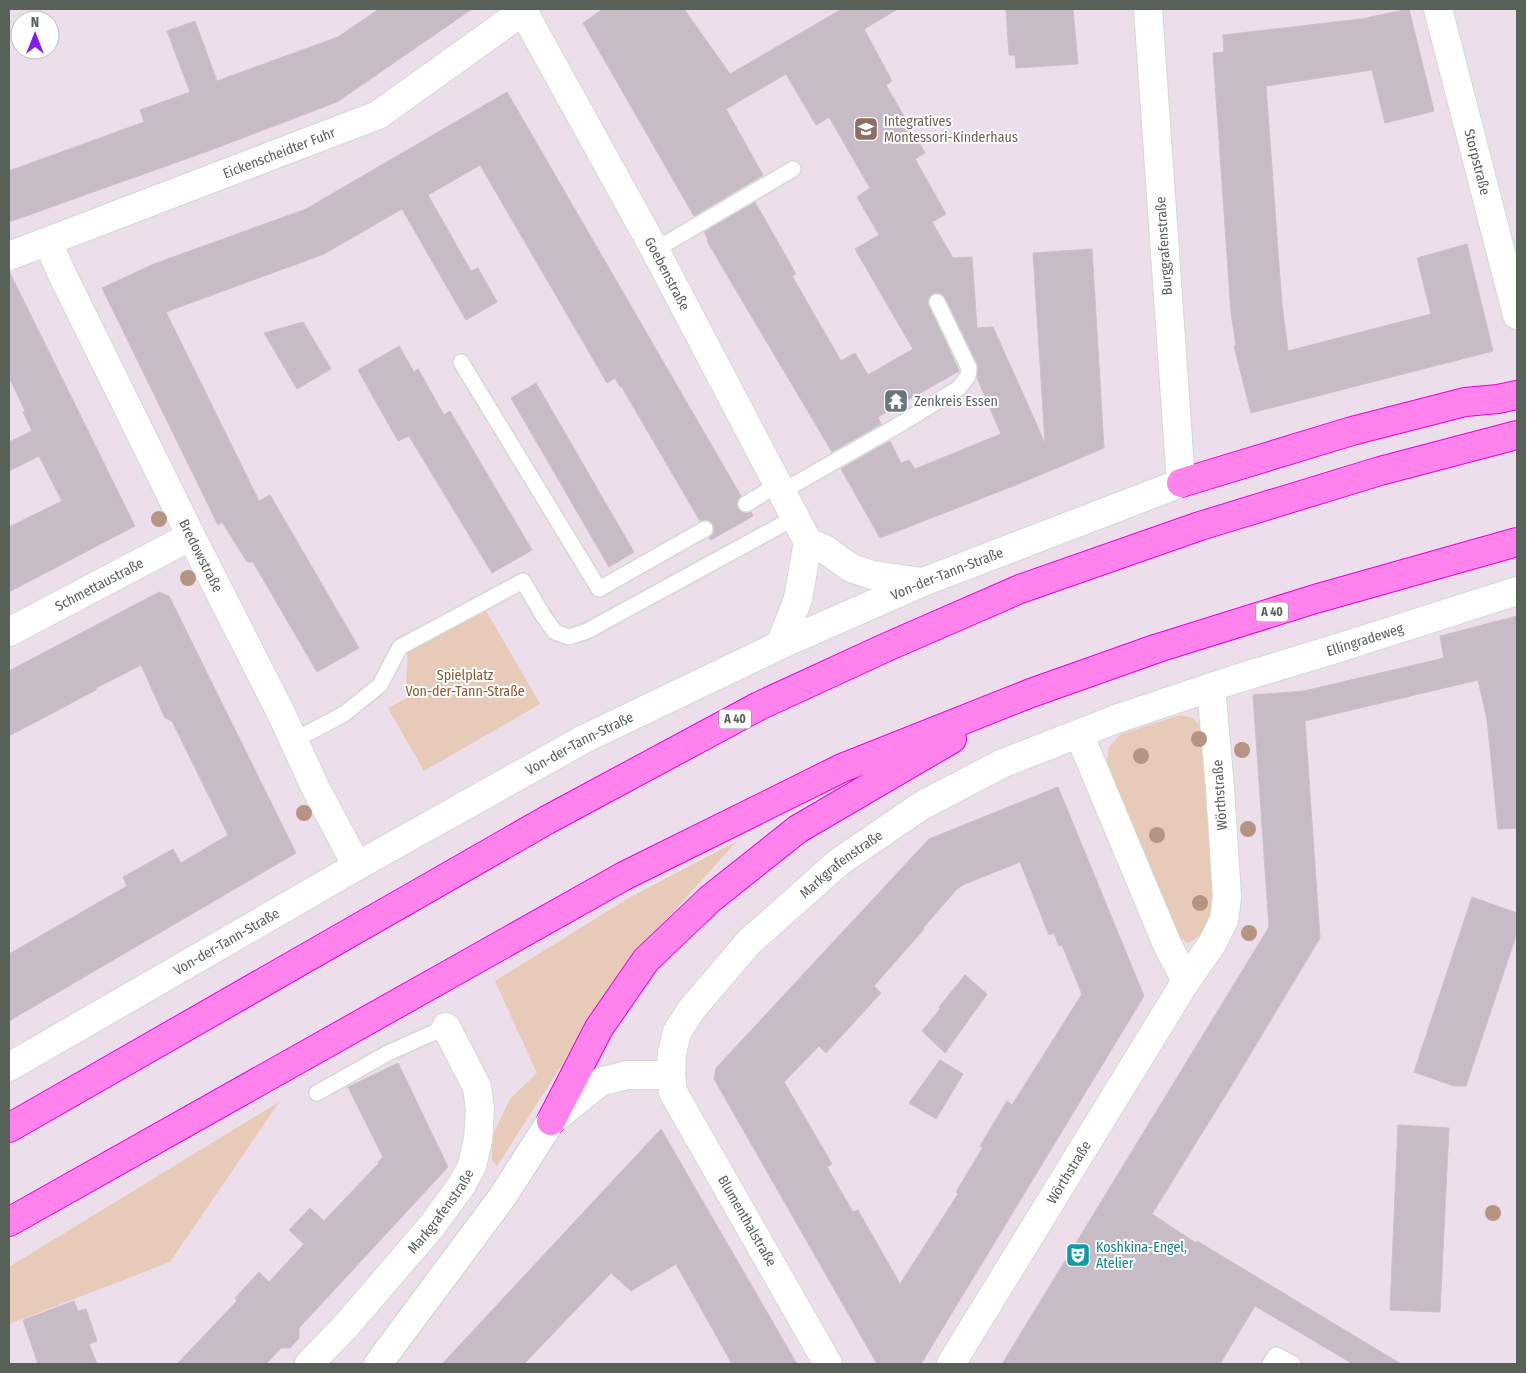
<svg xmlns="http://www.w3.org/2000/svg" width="1526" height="1373" font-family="'Fira Sans Condensed',sans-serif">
	<rect width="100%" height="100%" fill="#ecdeea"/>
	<!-- green -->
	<path fill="#e7cab7" d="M485 609 540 704 424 771 388 708 412 695 406 684 408 651Z
		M1180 715 1193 718 1201 727 1207 795 1214 904C1209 921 1204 937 1187 943L1176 934 1107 762 1109 747 1121 734Z
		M737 841 628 962 497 1166 492 1160V1137L510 1099 537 1073 495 981 629 898Z
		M279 1102 170 1262 9 1324V1267Z"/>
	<!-- building -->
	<path fill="#c7bbc6" stroke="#d1bccf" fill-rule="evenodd" d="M379 9H472L337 102 211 150 9 222V171L144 122 140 110 190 92 167 31 195 21 217 81 338 37Z
		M603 9H684L730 74 842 9H898L864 29 892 81 886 85 925 153 915 159 946 214 932 222 953 258 972 257 977 328 993 327 1045 443 1033 253 1092 249 1104 448 1021 483 880 538 841 469 890 441 901 463 909 460 915 469 1001 434 977 378V364L945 298 942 294 933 293 930 296 928 302 959 371 878 417 881 424 832 452 734 287 707 241 708 240 704 232 755 202 796 274 792 276 841 361 855 353 868 375 913 349 855 249 879 235 857 197 870 188 829 117 816 125 786 74 726 109 763 175 694 216 583 23Z
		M1006 9H1073L1078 64 1016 68 1015 55H1009Z
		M1409 9 1434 111 1385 123 1372 70 1266 86 1282 305 1288 351 1431 314 1417 258 1467 244 1493 351 1251 413 1234 346 1236 345 1231 313 1213 53 1224 52 1223 35 1361 19Z
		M507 92 741 496 738 500V508L742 512H751L753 516 711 540 709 537 713 534 714 530 713 524 706 520 700 521 621 386 620 387 615 378 607 383 480 165 428 195 471 271 478 268 497 302 466 320 402 209 324 254 166 312 259 501 270 495 359 648 317 672 253 562H247L222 522 218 525 102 288 154 264 306 209Z
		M9 271 135 526 9 592V527L62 501 39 456 9 471V442L32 431 23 412 25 411 9 377Z
		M303 322 331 369 297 389 264 333Z
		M399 346 414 372 418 369 444 415 450 411 532 550 492 573 409 436 398 441 358 370Z
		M536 383 634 552 609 567 511 398Z
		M159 592 169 596 296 853 9 1021V954L127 886 123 877 173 849 181 863 228 835 172 721 165 718 141 665 96 688V690L9 736V671Z
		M1517 616V828L1498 829 1487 719 1478 680 1305 721 1320 938 1233 1083 1152 1214 1196 1243 1197 1241 1401 1364H1353L1255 1306 1220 1364H1002L1269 927 1253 695 1304 691 1444 658 1440 636Z
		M1058 787 1144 996 921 1364H877L714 1079 716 1068 929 839ZM1020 862 1049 935 1054 933 1059 946 1062 945 1082 994 1012 1105 1007 1101 980 1146 983 1147 956 1192 958 1194 900 1284 858 1210 853 1212 827 1167 832 1164 784 1082 819 1046 826 1053 881 993 874 986 924 929 923 928 957 889 965 884Z
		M1472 897 1517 913V933L1466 1086H1454L1414 1072Z
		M965 975 987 994 945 1053 922 1031 940 1009 939 1007Z
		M940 1060 963 1074 936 1119 909 1103Z
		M398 1063 448 1167 299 1328V1338L290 1348H281L266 1364H177L237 1301 235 1298 259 1272 269 1282 304 1244 289 1230 310 1208 324 1221 379 1163 378 1162 383 1157 348 1087Z
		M1398 1125 1449 1128 1440 1312 1390 1310Z
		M661 1129 797 1364H732L676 1264 631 1291 611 1273 524 1364H442Z
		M74 1301 78 1311 86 1309 97 1341 89 1344 97 1364H38L23 1320Z"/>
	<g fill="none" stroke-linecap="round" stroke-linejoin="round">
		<defs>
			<path id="service" d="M655 250 793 169
				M461 362 599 589 705 529
				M781 492 897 426 959 388 968 376 969 368 937 302
				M746 504 777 485
				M293 741 344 714 380 685 400 647 523 581 544 617 555 632 569 637 587 631 794 518
				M317 1093 388 1053 446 1027
				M1270 1364 1276 1355 1293 1364"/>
			<g id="minor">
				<path id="s1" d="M522 9 655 250 808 542 798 599 780 645"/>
				<path id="s2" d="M1438 9 1517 315"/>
				<path id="s3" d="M48 242 62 274 191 536 281 713 316 789 357 866"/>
				<path id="s4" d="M9 256 378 115 526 9"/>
				<path d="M808 542 826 550 851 568 872 575 923 582"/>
				<path id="s5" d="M9 632 191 536"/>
				<path d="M1079 734 1167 944 1186 981"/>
				<path id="s6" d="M9 1067 357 866 584 739 780 645 923 582 1181 483 1148 9"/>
				<path d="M551 1121 600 1082 627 1075H671"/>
				<path id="s7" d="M309 1364 345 1327 431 1227 461 1186 472 1166 478 1140 480 1109 477 1087 446 1027"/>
				<path id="s8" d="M828 1364 673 1092 671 1075 672 1053 677 1032 691 1010 749 942 839 862 921 806 1001 764 1116 719 1236 679 1335 649 1517 591"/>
				<path id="s9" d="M951 1364 1186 981 1212 944 1224 920 1227 897 1220 788 1211 687"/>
			</g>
			<path id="secondary" d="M378 1364 503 1196 551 1121"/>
			<path id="motorway" d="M1181 483 1352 431 1465 402 1498 399 1517 395
				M551 1121 599 1028 646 960 710 899 798 829 952 739
				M9 1128 547 820 759 706 887 647 1020 589 1200 526 1380 471 1517 435
				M9 1222 624 876 842 768 1031 693 1158 648 1315 599 1517 542"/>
		</defs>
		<!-- service casing -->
		<use href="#service" stroke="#d2dad2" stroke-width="18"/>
		<!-- minor casing -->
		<use href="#minor" stroke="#d2dad2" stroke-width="30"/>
		<!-- secondary casing -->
		<use href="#secondary" stroke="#c9d4ca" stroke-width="30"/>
		<!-- motorway casing -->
		<use href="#motorway" stroke="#ea00d6" stroke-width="30"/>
		<!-- service -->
		<use href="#service" stroke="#fff" stroke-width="15"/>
		<!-- minor -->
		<use href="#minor" stroke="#fff" stroke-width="28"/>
		<!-- secondary -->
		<use href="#secondary" stroke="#fff" stroke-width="28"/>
		<!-- motorway -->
		<use href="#motorway" stroke="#ff82ed" stroke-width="28"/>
	</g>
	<!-- trees -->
	<g fill="#b69483">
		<circle cx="159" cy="519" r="8"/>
		<circle cx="188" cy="578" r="8"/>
		<circle cx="1199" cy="739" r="8"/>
		<circle cx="1242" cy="750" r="8"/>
		<circle cx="1141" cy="756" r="8"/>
		<circle cx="304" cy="813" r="8"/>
		<circle cx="1248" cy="829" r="8"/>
		<circle cx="1157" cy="835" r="8"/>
		<circle cx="1200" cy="903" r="8"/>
		<circle cx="1249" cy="933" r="8"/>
		<circle cx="1493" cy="1213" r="8"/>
	</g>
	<!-- icons -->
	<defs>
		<symbol id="school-square" viewBox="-11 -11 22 22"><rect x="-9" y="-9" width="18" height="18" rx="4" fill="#8d6e63" stroke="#fff"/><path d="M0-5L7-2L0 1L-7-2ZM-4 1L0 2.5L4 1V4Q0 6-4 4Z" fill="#fff"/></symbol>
		<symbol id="temple-square" viewBox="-11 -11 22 22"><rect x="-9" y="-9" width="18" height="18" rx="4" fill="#6b7280" stroke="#fff"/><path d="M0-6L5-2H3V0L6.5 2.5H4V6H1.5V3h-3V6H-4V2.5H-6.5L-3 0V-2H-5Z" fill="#fff"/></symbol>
		<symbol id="theatre-square" viewBox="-11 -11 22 22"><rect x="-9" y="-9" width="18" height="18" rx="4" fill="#0f9aa8" stroke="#fff"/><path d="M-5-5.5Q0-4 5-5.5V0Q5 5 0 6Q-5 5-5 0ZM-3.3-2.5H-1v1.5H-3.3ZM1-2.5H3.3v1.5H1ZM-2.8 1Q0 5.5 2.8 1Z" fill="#fff"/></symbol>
	</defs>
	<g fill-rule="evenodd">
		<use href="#school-square" x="852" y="115" width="28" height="28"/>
		<use href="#temple-square" x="882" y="387" width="28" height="28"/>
		<use href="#theatre-square" x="1064" y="1241" width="28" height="28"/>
	</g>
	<g text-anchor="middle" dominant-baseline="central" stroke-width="4" stroke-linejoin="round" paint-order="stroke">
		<!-- shield labels -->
		<g fill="#fff" stroke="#8a9089" stroke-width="1">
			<rect x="1256" y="602.5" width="32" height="19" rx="4"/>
			<rect x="719" y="709.5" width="32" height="19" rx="4"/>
		</g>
		<g font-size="12" font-weight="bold" fill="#586157">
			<text x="1272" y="612">A 40</text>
			<text x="735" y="719">A 40</text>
		</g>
		<!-- education labels -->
		<g font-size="14" fill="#785e54" stroke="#fff" text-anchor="start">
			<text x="884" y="121">Integratives<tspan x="884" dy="16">Montessori-Kinderhaus</tspan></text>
		</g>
		<!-- street labels -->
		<g font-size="14" fill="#586157" stroke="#fff">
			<text stroke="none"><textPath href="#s4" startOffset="289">Eickenscheidter Fuhr</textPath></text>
			<text stroke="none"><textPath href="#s2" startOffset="158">Storpstraße</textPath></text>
			<text transform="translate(1164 246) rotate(-94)">Burggrafenstraße</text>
			<text stroke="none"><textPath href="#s1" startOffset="302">Goebenstraße</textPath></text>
			<text stroke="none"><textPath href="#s3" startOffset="349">Bredowstraße</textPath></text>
			<text stroke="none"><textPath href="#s6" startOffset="1061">Von-der-Tann-Straße</textPath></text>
			<text stroke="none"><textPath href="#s5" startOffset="102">Schmettaustraße</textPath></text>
			<text stroke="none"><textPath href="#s8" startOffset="1184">Ellingradeweg</textPath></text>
			<text stroke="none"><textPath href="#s6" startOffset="656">Von-der-Tann-Straße</textPath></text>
			<text transform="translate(1220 795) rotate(-94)">Wörthstraße</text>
			<text stroke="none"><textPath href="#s8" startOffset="610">Markgrafenstraße</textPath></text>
			<text stroke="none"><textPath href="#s6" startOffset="251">Von-der-Tann-Straße</textPath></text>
			<text stroke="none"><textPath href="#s9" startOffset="225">Wörthstraße</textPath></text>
			<text stroke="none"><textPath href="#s7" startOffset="202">Markgrafenstraße</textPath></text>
			<text transform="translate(747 1221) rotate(60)">Blumenthalstraße</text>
		</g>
		<!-- worship labels -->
		<g font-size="14" fill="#5b616d" stroke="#fff" text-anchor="start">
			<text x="914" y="401">Zenkreis Essen</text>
		</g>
		<!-- park labels -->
		<g font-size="14" fill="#89572e" stroke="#fff">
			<text x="465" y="675">Spielplatz<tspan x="465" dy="16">Von-der-Tann-Straße</tspan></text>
		</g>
		<!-- culture labels -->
		<g font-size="14" fill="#0d838f" stroke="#fff" text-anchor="start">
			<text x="1096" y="1247">Koshkina-Engel,<tspan x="1096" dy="16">Atelier</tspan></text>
		</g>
	</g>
	<!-- border -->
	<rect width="1526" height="1373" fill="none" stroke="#586157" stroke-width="20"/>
	<!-- north arrow -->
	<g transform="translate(35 35)"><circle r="24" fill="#ffffff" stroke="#bcc0bc"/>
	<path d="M0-4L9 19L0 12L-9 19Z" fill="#8319f7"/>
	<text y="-8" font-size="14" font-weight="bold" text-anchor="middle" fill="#586157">N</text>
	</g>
</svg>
